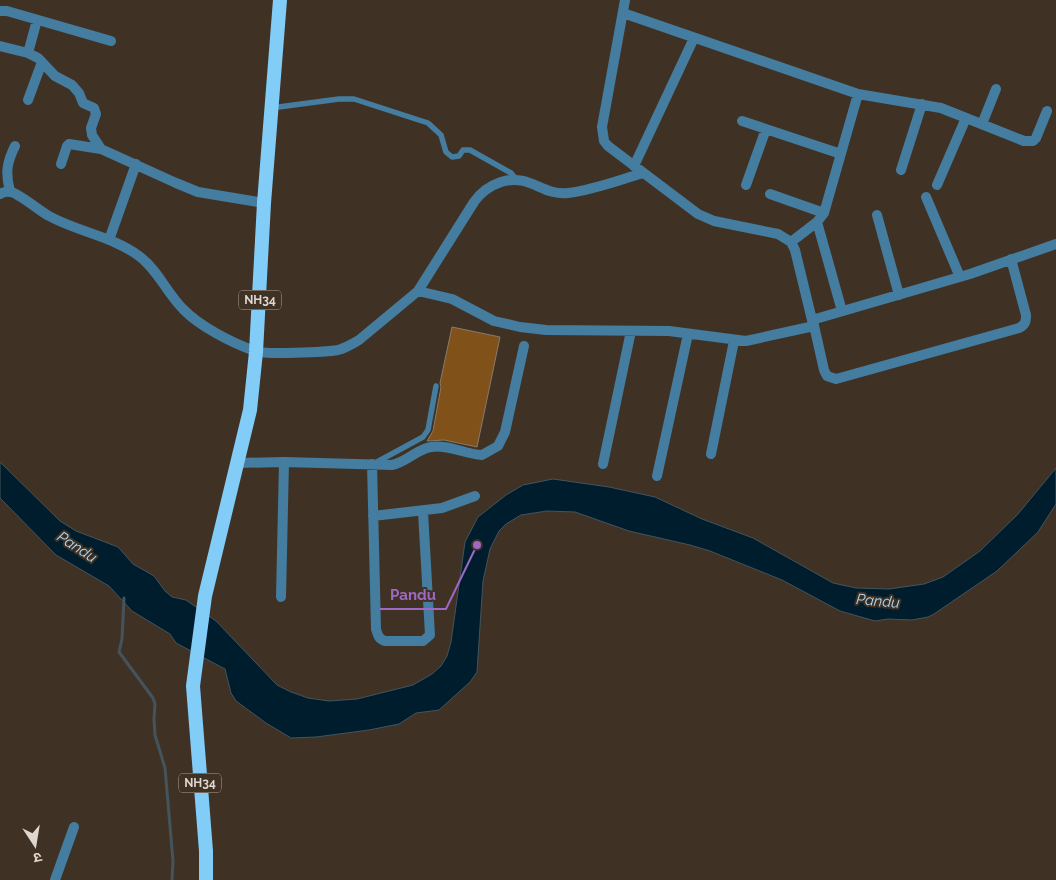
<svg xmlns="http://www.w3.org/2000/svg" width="1056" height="880" font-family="Raleway,'Noto Sans Devanagari',sans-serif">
	<rect width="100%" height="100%" fill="#3f3225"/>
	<!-- water -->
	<path fill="#001d2d" stroke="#43545d" d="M0 462 60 521 76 531 118 547 133 564 154 576 165 591 172 597 186 600 216 621 277 685 291 692 308 698 329 701 357 699 413 685 432 674 441 666 447 656 451 642 465 542 478 517 506 495 523 485 553 479 609 487 655 497 702 519 753 538 833 583 856 588 889 589 924 584 943 577 980 551 1018 514 1056 468V504L1038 532 997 571 934 614 928 617 912 620 888 619 875 621 840 611 782 580 710 551 690 545 629 531 575 512 547 511 521 515 506 524 499 531 490 549 483 581 477 672 470 682 439 710 416 713 399 724 369 730 316 737 291 738 266 723 236 701 231 693 225 669 176 643 170 634 132 611 109 586 56 555 0 498Z"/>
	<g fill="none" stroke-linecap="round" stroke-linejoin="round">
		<!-- stream -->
		<path stroke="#43545d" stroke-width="3" d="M124 598 122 639 119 652 153 698 155 704 154 719 155 735 165 768 173 861 172 880"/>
	</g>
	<!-- building -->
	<path fill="#805219" stroke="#897a6b" d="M452 327 500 337 477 447 444 440 427 441 433 431 441 387 440 383Z"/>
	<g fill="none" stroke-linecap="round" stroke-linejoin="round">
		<!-- service -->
		<path stroke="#447d9f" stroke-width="5.5" d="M271 108 339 99H354L428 123 441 135 446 152 452 157 459 156 463 150H470L511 173 516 179
			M375 463 423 437 428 430 436 386"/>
		<!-- minor -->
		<path stroke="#447d9f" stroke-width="10" d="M625 0 602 127 604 141 608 146 698 214 714 221 778 234 791 242 795 250 812 320 970 274 1056 244
			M0 11H7L111 41
			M623 13 858 94 941 108 1024 141H1033L1036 138 1047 111
			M0 46 28 53 37 20
			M28 53 38 58 55 76 72 85 79 93 83 103 94 108 96 114 91 128 92 135 101 149 176 183 198 192 264 203
			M28 100 42 62
			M742 121 841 154
			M982 124 996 89
			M61 164 67 146 69 144 101 149
			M634 166 694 38
			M901 170 922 104
			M746 185 766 129
			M937 185 966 118
			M10 191C5 173 7 162 15 146
			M0 194C3 192 6 191 11 192 18 193 40 211 49 216 78 232 112 236 139 256 157 269 167 293 183 309 199 326 232 343 255 351 263 355 327 352 338 350 346 348 352 344 359 340L418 291 474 202C481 192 489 186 501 182 530 173 542 196 568 193 593 190 619 180 643 173
			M770 194 824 213
			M926 197 960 277
			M877 215 899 295
			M817 222 842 311
			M109 240 136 164
			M791 242 817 222 824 213 858 94
			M418 291 452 299 494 321 520 327 546 330 669 331 746 341 814 326
			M813 321 824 370 827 376 836 379 1019 328C1025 325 1026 322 1026 315L1011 259
			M711 454 734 341
			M238 463 284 462 392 465C407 462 417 449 431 447 447 444 465 454 482 455L498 446 505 432 524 346
			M372 464 376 629C378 636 379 639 385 641H423L430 635 423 512
			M603 464 631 331
			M657 476 688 334
			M373 516 442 508 475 496
			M281 597 284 462
			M55 880 74 827"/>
		<!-- trunk -->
		<path stroke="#82ccf8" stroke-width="14" d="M206 880V851L193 686 205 596 250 410 256 352 264 203 280 0"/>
	</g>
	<g text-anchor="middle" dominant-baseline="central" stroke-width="4" stroke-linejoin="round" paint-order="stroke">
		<!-- shield labels -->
		<g fill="#3f3225" stroke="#afa59b" stroke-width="1">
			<rect x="239" y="290.5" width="42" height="19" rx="4"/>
			<rect x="179" y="773.5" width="42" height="19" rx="4"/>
		</g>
		<g font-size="12" font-weight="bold" fill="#dfd6ce">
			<text x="260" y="300">NH34</text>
			<text x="200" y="783">NH34</text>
		</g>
		<!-- water labels -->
		<g font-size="15" font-style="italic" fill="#afd9f5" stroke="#3f3225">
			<text transform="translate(77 547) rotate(33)">Pandu</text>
			<text transform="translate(878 601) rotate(5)">Pandu</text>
		</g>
	</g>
	<!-- callouts -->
	<path fill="none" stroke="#9e68c4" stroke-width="2" d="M477 545L446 609H380"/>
	<circle fill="#9e68c4" stroke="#3f3225" stroke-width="2" cx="477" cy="545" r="5"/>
	<g font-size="15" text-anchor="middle" font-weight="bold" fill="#9e68c4" stroke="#3f3225" stroke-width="4" stroke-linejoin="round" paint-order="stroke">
		<text x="413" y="600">Pandu</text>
	</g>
	<!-- north arrow -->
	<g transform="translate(35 845) rotate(168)" stroke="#3f3225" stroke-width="4" paint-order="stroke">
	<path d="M0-4L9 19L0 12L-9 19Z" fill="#dfd6ce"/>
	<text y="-8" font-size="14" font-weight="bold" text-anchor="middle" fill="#dfd6ce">उ</text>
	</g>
</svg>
